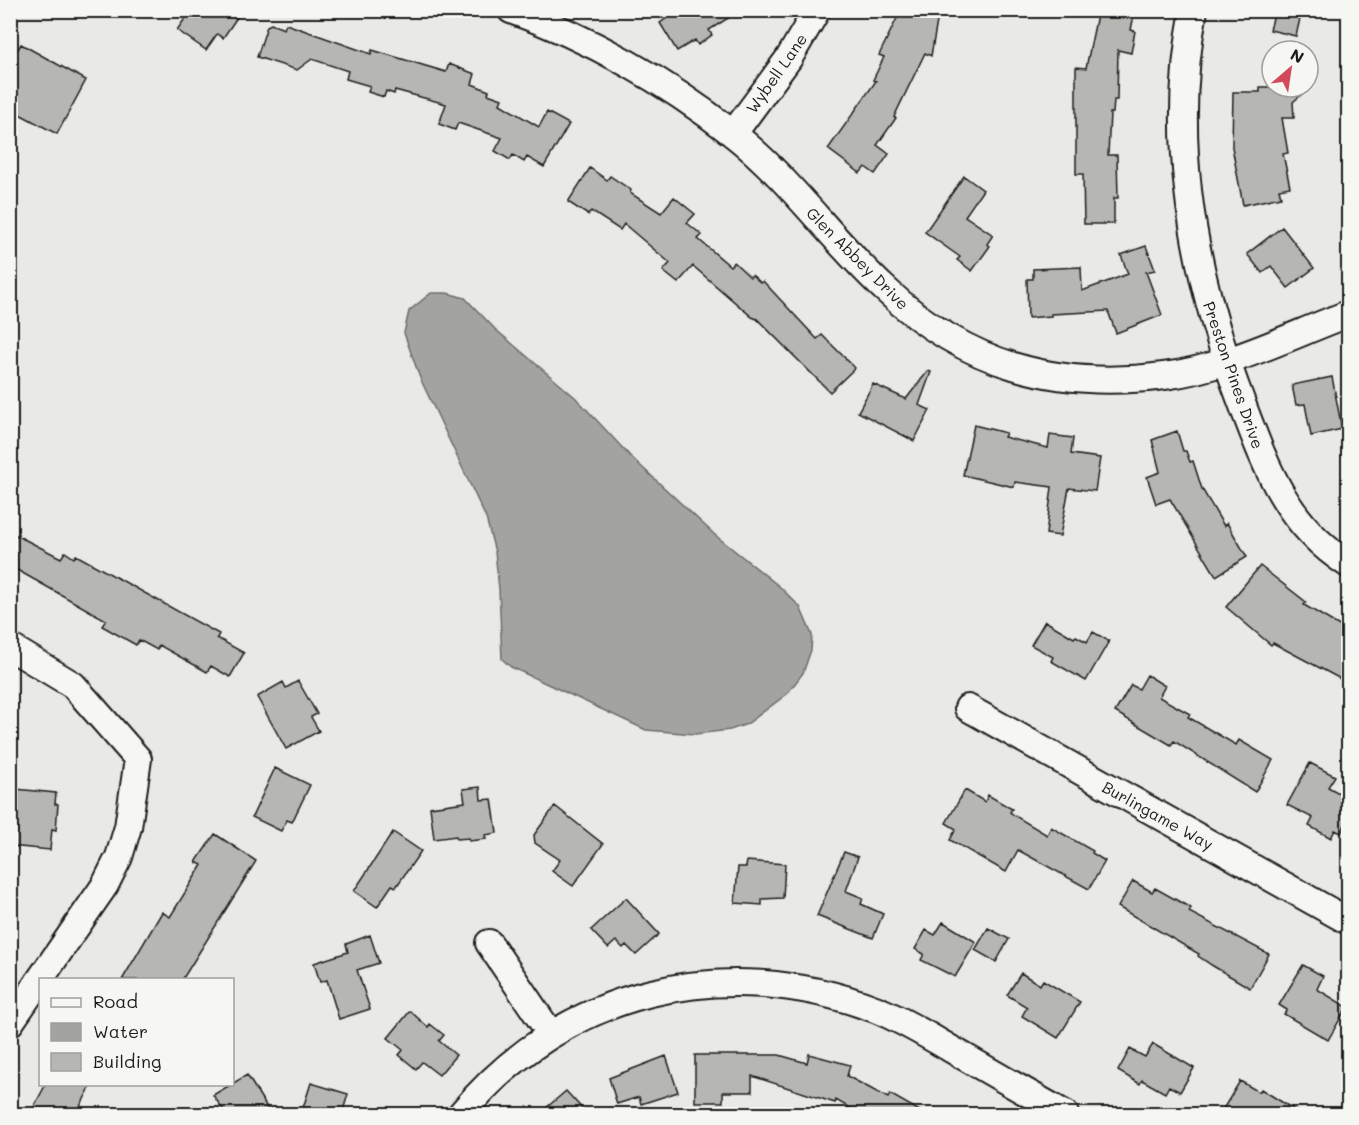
<svg xmlns="http://www.w3.org/2000/svg" width="1359" height="1125" font-family="Mali,sans-serif">
	<rect width="100%" height="100%" fill="#e9e9e5"/>
	<filter id="ink" filterUnits="userSpaceOnUse"><feTurbulence type="fractalNoise" baseFrequency=".0167" numOctaves="2"/><feDisplacementMap in="SourceGraphic" scale="12" xChannelSelector="R" yChannelSelector="G"/><feConvolveMatrix kernelMatrix="1 2 1 2 8 2 1 2 1" color-interpolation-filters="sRGB"/></filter>
	<g filter="url(#ink)">
		<!-- water -->
		<path fill="#a3a3a1" stroke="#6d6d6c" stroke-width="1.5" d="M431 293H447L465 298 495 329 576 398 630 456 715 535 780 587 800 607 812 635 811 650 803 673 787 694 747 724 730 730 695 734 646 730 511 667 502 659 499 589 495 552 486 518 420 378 404 333 409 311Z"/>
		<!-- building -->
		<path fill="#b6b6b3" stroke="#1c1c1c" stroke-width="1.5" d="M191 10H242L223 38 217 34 206 50 177 30Z
			M679 10H741L709 30 712 35 698 45 695 40 677 51 660 23Z
			M901 10H939L931 56 925 53 894 117 896 118 877 145 889 154 875 174 865 167 860 173 828 149 876 81 873 80 884 57 879 55Z
			M1098 10H1135L1131 30 1135 31 1131 53 1118 50 1117 100H1114L1113 113H1110L1108 155H1117L1118 198H1114V224H1084L1083 174H1076V67L1086 68Z
			M1275 10H1302L1296 36 1270 30Z
			M271 24 284 29 286 24 371 54 372 50 446 72 449 64 475 74 472 84 489 91 488 94 502 99 500 104 539 127 547 112 569 124 544 167 527 157 524 162 513 155 510 160 495 151 502 138 458 123 455 130 439 124 446 104 395 90 394 94 386 91 384 97 368 92 370 86 346 79 348 71 312 59 297 70 257 57 267 26Z
			M21 44 86 80 57 134 10 109V63Z
			M1260 87H1310L1293 102 1294 118H1282L1288 153 1283 154 1290 187 1279 189 1281 197 1243 205 1232 147 1233 92H1260Z
			M590 168 607 180 610 176 631 190 630 193 661 213 674 197 695 214 687 223 702 235 698 239 730 266 734 262 750 277 752 275 761 283 763 281 817 339 822 335 855 368 830 392 757 319 752 317 693 266 678 283 663 271 670 263 624 224 620 230 591 211 588 215 568 202Z
			M964 176 983 190 965 216 993 235 987 244 990 246 972 271 957 260 960 257 925 232Z
			M1282 227 1314 268 1288 288 1271 266 1262 273 1247 254Z
			M1146 246 1155 270 1146 272 1162 315 1116 333 1108 311 1051 314V316L1028 318 1027 279H1033V269L1081 267 1082 291 1128 274 1121 255Z
			M928 371 931 372 919 405 930 410 914 441 858 412 873 384 906 399Z
			M1332 377 1342 429 1311 436 1305 404 1296 405 1292 385Z
			M974 425 1006 433 1004 437 1048 448 1050 435 1073 438 1071 454 1100 458 1095 491 1069 488 1060 536 1046 534 1052 487 1015 482 1014 487 963 475Z
			M1177 431 1183 451H1186L1190 462 1193 461 1202 489 1224 526 1227 523 1247 557 1216 576 1170 499 1156 504 1147 477 1160 472 1152 440Z
			M10 532 61 558 65 552 74 558 76 555 219 634 217 638 244 653 230 677 211 666 207 672 159 645 157 650 139 640 136 645 102 626 106 620 10 566Z
			M1260 566 1306 602 1304 605 1348 631V683L1273 643 1271 645 1226 607Z
			M1045 621 1074 638 1076 636 1087 642 1093 632 1109 641 1086 681 1051 661 1053 657 1031 645Z
			M1147 675 1165 686 1159 697 1190 714 1188 717 1236 745 1239 740 1273 760 1255 792 1174 741 1171 745 1115 712 1131 685 1139 689Z
			M298 681 317 714 311 717 319 731 286 749 257 697 283 682 286 688Z
			M1310 763 1335 776 1328 787 1348 798V818L1341 833 1335 830 1331 838 1309 826 1313 818 1287 805Z
			M275 768 310 785 292 822 287 820 281 831 252 817Z
			M480 787 481 800 492 799 497 833 485 835 486 839 469 841V838L457 839 456 836 434 839 430 807 465 802 463 789Z
			M15 789 56 793 55 804H58L56 830 52 829 50 850 10 846Z
			M965 790 985 802 988 795 1012 809 1010 812 1015 816 1047 835 1051 827 1093 851 1092 853 1105 861 1089 889 1018 850 1006 872 950 840 956 829 946 823Z
			M555 806 603 844 573 886 552 871 560 860 535 843 534 835Z
			M393 832 421 851 396 887 392 885 377 907 354 891Z
			M215 834 256 861 182 980H122L162 912 170 917 202 865 196 862Z
			M844 852 858 857 846 891 863 898 861 904 883 914 873 938 817 916Z
			M747 861 785 864 783 898 762 899V905L735 903 738 867H746Z
			M1133 881 1152 892 1155 888 1191 908 1189 912 1269 954 1250 988 1213 966 1198 956 1199 954 1118 907Z
			M626 898 659 934 636 955 626 945 623 948 616 941 608 948 591 930Z
			M943 922 976 942 955 977 921 960 924 954 915 949 926 930 935 935Z
			M988 928 1009 939 996 962 975 950Z
			M370 935 379 963 357 970 370 1009 339 1019 327 980 320 982 314 963 348 952 346 944Z
			M1303 965 1323 976 1317 989 1347 1007 1328 1040 1284 1014 1287 1010 1279 1005Z
			M1021 973 1040 985 1043 980 1080 1002 1058 1038 1022 1016 1027 1007 1007 995Z
			M410 1011 428 1027 430 1024 444 1035 439 1041 456 1055 439 1075 422 1062 416 1069 399 1055 403 1050 388 1038Z
			M1153 1044 1194 1068 1180 1092 1169 1086 1165 1093 1142 1080 1140 1084 1118 1071 1130 1049 1145 1057Z
			M809 1054 850 1065 847 1076 888 1098 890 1094 925 1114H860L836 1100 835 1103 752 1076V1092H723V1102H695V1055H779L807 1063Z
			M666 1056 678 1092 641 1104 639 1097 617 1104 609 1078Z
			M247 1075 271 1114H226L213 1095Z
			M1240 1081 1259 1092 1261 1089 1301 1114H1220Z
			M311 1083 348 1094 342 1114H301Z
			M46 1084H92L76 1114H30Z
			M566 1091 587 1114H539Z"/>
		<g fill="none" stroke-linecap="round" stroke-linejoin="round">
			<defs>
				<path id="street" d="M511 10C590 38 667 82 732 133 790 178 832 241 886 290 966 365 1056 390 1164 376 1227 368 1289 336 1348 314
					M1194 10C1168 144 1195 281 1243 406 1267 470 1288 526 1348 564
					M733 134 789 58 817 10
					M10 647 73 685 138 759 128 827 119 857 105 885 10 1023
					M968 708 1348 921
					M489 943 550 1033
					M461 1114C564 989 724 952 875 1009 901 1019 927 1035 951 1049 989 1071 1027 1093 1065 1114"/>
			</defs>
			<!-- street casing -->
			<use href="#street" stroke="#1c1c1c" stroke-width="30"/>
			<!-- street -->
			<use href="#street" stroke="#f6f6f2" stroke-width="26"/>
		</g>
	</g>
	<g text-anchor="middle" dominant-baseline="central" stroke-width="6" stroke-linejoin="round" paint-order="stroke">
		<!-- street labels -->
		<g font-size="16" fill="#1c1c1c" stroke="#f6f6f2">
			<text transform="translate(776 73) rotate(-55)">Wybell Lane</text>
			<text transform="translate(858 258) rotate(45)">Glen Abbey Drive</text>
			<text transform="translate(1234 375) rotate(71)">Preston Pines Drive</text>
			<text transform="translate(1158 815) rotate(29)">Burlingame Way</text>
		</g>
	</g>
	<!-- margin -->
	<rect width="1359" height="1125" fill="none" stroke="#f6f6f2" stroke-width="36"/>
	<rect x="18" y="18" width="1323" height="1089" fill="none" stroke="#1c1c1c" stroke-width="2" filter="url(#ink)"/>
	<!-- legend -->
	<rect x="39" y="978" width="195" height="108" fill="#f6f6f2" stroke="#9f9f9c" stroke-width="1.5"/>
	<rect x="51" y="998" width="30" height="9" fill="#f6f6f2" stroke="#9f9f9c" stroke-width="1.5"/>
	<text x="93" y="1008" font-size="18" fill="#1c1c1c">Road</text>
	<rect x="51" y="1023" width="30" height="18" fill="#a3a3a1" stroke="#9f9f9c" stroke-width="1.5"/>
	<text x="93" y="1038" font-size="18" fill="#1c1c1c">Water</text>
	<rect x="51" y="1053" width="30" height="18" fill="#b6b6b3" stroke="#9f9f9c" stroke-width="1.5"/>
	<text x="93" y="1068" font-size="18" fill="#1c1c1c">Building</text>
	<!-- north arrow -->
	<g transform="translate(1290 69) rotate(29)"><circle r="28" fill="#f6f6f2" stroke="#9f9f9c" stroke-width="1.5"/>
	<path d="M0-4.5L10 22L0 15L-10 22Z" fill="#d1495b"/>
	<text y="-9" font-size="16" font-weight="bold" text-anchor="middle" fill="#1c1c1c">N</text>
	</g>
</svg>
